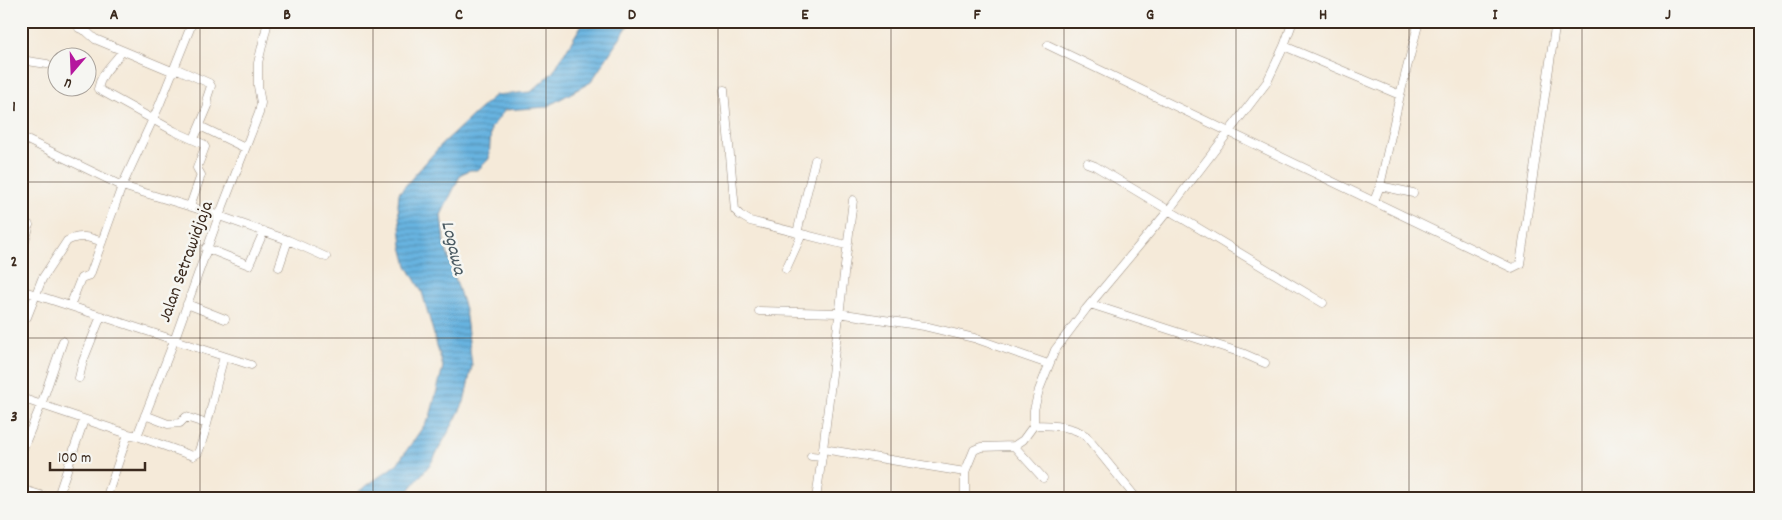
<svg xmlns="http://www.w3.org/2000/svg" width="1782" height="520" font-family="Dekko,sans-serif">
	<defs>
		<pattern id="water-rules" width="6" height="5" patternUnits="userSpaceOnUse" patternTransform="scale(1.25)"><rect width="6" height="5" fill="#67b3e0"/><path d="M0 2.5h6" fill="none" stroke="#5692b5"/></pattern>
	</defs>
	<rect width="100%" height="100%" fill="#f6f6f2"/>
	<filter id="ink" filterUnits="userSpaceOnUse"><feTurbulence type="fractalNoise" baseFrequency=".02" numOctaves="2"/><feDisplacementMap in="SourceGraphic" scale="10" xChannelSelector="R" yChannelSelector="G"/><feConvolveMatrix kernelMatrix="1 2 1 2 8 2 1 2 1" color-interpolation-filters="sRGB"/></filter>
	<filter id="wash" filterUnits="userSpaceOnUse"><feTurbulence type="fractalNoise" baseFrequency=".0096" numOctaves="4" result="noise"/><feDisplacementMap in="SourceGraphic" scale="20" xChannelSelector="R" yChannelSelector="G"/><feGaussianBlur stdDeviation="1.12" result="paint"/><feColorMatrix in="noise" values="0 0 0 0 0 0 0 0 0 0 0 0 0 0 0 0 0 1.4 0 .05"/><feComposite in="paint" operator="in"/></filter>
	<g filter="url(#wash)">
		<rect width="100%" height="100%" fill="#f5ead9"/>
		<!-- water -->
		<path fill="url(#water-rules)" stroke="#516e7f" d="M584 21H631L591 82 546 107 505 110 491 128 489 159 478 170H470L461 174 441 215 444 243 465 309 472 366 464 402 454 422 431 463 402 499H348L397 464 430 417 443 367 422 292 407 266 402 246 398 205 399 193 441 145 495 95 531 92 553 72Z"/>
	</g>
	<g filter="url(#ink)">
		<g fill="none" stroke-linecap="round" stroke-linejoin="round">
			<defs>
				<path id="minor" d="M79 28 86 31 95 39 174 72
					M1048 45 1512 268 1520 264 1556 21
					M1284 46 1400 95
					M122 51C114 64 101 72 98 89L174 131 203 144 205 147 197 168 201 175 190 206
					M21 60 47 64
					M175 68 209 83 211 86 207 98 208 106 194 139
					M724 90 735 210 740 215 750 221 846 245
					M200 126 245 148
					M21 137 122 186 208 212 288 240 279 267
					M1087 163 1095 166 1323 303
					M1380 186 1413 193
					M853 200 823 449 965 472
					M1374 201 1380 186 1400 95 1419 21
					M21 222 29 225
					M797 233 815 160
					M288 240 326 257
					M206 248 249 265 264 231
					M21 254 28 231
					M786 269 802 234
					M21 290 251 365
					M187 304 225 319
					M1090 304 1242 353 1265 363
					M70 306 81 278 90 275 122 186 159 106 193 21
					M759 311 838 313 924 326 974 338 1048 364
					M27 317 42 279 67 241C79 234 90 237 102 242
					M79 378 83 361 101 316
					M21 398 128 434
					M145 415 168 424 180 423 186 417 207 424
					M1034 425C1052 426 1071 425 1086 436L1137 499
					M137 436 187 454 193 456 198 453C210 422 214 389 224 357
					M1014 446 1043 478
					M21 453 41 405 63 341
					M811 456 822 457
					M21 489 53 499
					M57 499 84 420
					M106 499 128 434 137 436 174 341 216 224 259 113 261 103 258 86V63L268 21
					M816 499 823 449
					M965 499V472L974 450 981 447 1014 446 1023 440 1034 425V410L1039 390 1055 350 1086 309 1168 211 1267 82 1284 46 1293 21"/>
			</defs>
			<!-- minor casing -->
			<use href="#minor" stroke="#988a7c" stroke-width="9"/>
			<!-- minor -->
			<use href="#minor" stroke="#fff" stroke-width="8"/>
		</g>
	</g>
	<!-- grid -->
	<path fill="none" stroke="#3b2a1e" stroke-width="1" stroke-opacity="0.55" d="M200 21V499M373 21V499M546 21V499M718 21V499M891 21V499M1064 21V499M1236 21V499M1409 21V499M1582 21V499M21 182H1761M21 338H1761"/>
	<g text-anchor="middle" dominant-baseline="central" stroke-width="5" stroke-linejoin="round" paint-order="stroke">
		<!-- street labels -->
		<g font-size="18" fill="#3b2a1e" stroke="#f6f6f2">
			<text transform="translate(187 262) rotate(-70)">Jalan Setrawidjaja</text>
		</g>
		<!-- water labels -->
		<g font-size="19" font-style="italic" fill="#4a5a62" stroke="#f6f6f2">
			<text transform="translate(452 248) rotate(76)">Logawa</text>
		</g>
	</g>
	<!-- margin -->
	<rect width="1782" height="520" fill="none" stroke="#f6f6f2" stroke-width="55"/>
	<!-- north arrow -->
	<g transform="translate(72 72) rotate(199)"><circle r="24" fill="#f6f6f2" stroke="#aba49d"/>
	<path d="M0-4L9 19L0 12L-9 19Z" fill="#b5179e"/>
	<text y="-8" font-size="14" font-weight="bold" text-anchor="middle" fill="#3b2a1e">U</text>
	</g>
	<!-- scale -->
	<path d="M50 462v8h95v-8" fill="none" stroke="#3b2a1e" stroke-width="2.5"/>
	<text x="58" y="462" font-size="15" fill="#3b2a1e" stroke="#f6f6f2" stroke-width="4" paint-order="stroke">100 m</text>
	<rect x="28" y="28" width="1726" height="464" fill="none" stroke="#3b2a1e" stroke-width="2"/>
	<g font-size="16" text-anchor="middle" font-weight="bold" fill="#3b2a1e">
		<text x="114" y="19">A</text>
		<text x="287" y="19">B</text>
		<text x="459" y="19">C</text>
		<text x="632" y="19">D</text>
		<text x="805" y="19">E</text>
		<text x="977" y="19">F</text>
		<text x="1150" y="19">G</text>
		<text x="1323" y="19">H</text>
		<text x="1495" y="19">I</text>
		<text x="1668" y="19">J</text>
		<text x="14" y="111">1</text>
		<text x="14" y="266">2</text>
		<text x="14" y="421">3</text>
	</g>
</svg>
